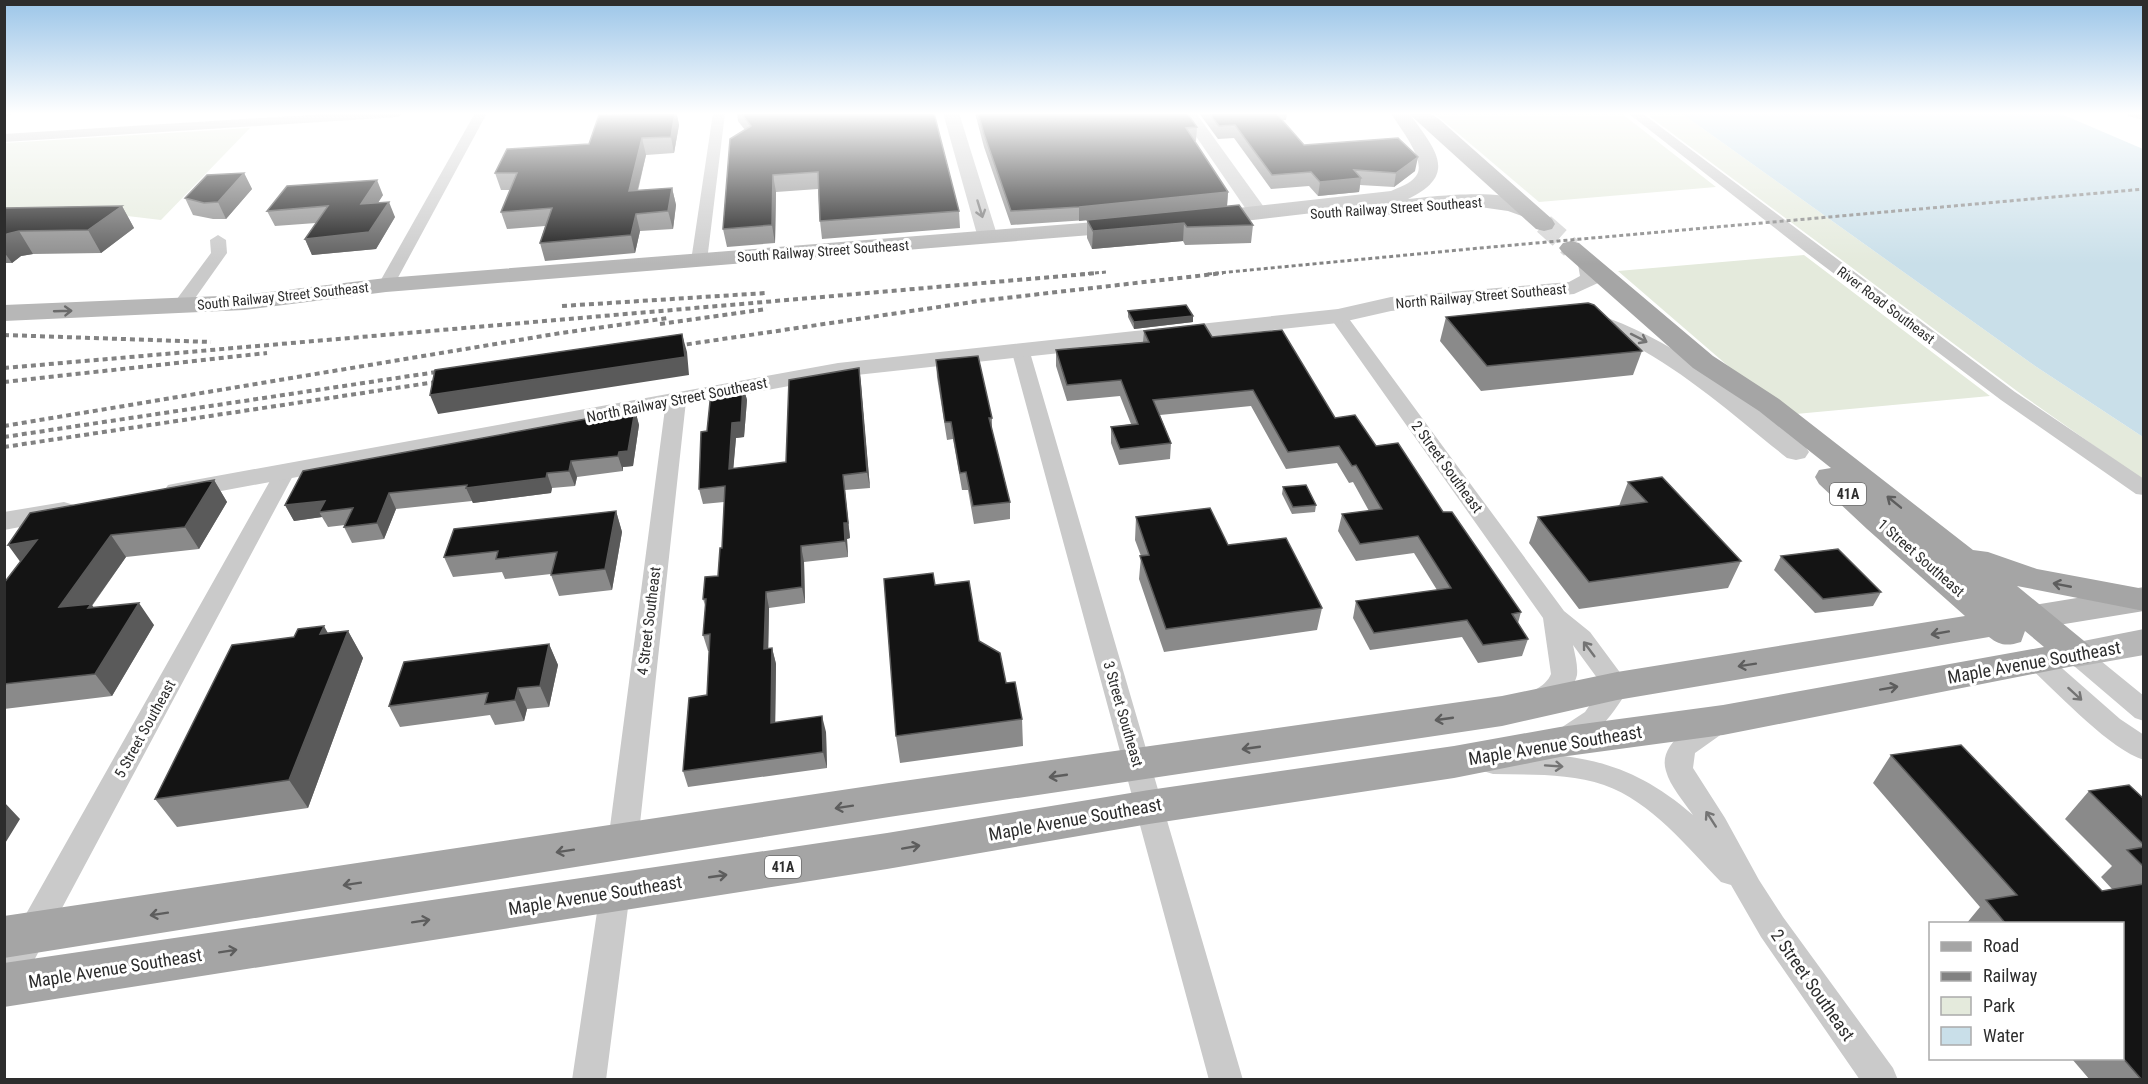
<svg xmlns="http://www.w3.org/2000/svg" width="2148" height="1084" font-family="'Roboto Condensed',sans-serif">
	<rect width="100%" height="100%" fill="#fff"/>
	<!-- green -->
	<path fill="#e4eadc" d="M1434 113H1621L1716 187 1539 202Z
		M1645 113H1681L2035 366 2143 437V480L2025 397Z
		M250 128 161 220 119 215 5 220V143Z
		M1804 255 1990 396 1785 415 1618 271Z"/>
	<!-- water -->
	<path fill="#c9dfe9" d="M1681 113H2059L2143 149V437L2035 366Z"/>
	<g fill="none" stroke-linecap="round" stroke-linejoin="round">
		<!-- primary-tunnel -->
		<path stroke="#d5d5d5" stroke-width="21" stroke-dasharray="21 10" stroke-linecap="butt" d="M1544 224 1571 248"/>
		<!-- minor -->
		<path fill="#cacaca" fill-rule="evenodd" d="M4 113H13L4 118Z
			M341 113H404L398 117 4 142V134Z
			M475 113H487L394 285 386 290 380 289 378 285Z
			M713 113H725L707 261 699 266 691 261Z
			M1628 113H1642L2015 392 2144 479V495L2136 494 2001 400 1808 254Z
			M218 235 226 240 227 253 186 311H174L171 307 211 253 210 240Z
			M1338 311 1344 312 1564 611 1590 632 1630 686C1617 709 1585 757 1553 747L1550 740 1553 733 1585 712 1603 686 1573 645C1575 655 1578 665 1577 675 1572 696 1546 715 1525 709L1521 702C1528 690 1545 689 1551 674L1543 618 1329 316 1332 312Z
			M1020 344 1026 345 1029 349 1243 1080H1209L1011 349 1014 345Z
			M676 395 683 397 686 401 638 842 633 851 623 854 613 851 608 842 666 401 669 397Z
			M285 466 292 468 295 472 15 996 4 1000V953L275 472 278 468Z
			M2076 645 2085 648 2144 696V721L2135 718 2067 660 2063 654 2067 648Z
			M2038 652 2047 655 2120 719 2144 735V760C2109 749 2058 693 2029 667L2025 661 2029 655Z
			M1717 714 1726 717 1730 724 1726 731 1695 753 1693 768 1725 818 1759 880 1783 917 1893 1068 1898 1080H1860L1761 937 1731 885 1721 882C1687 847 1652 802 1604 785 1569 773 1529 775 1493 774L1483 771 1479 763 1483 755 1493 752C1576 754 1627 758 1693 815 1684 802 1670 786 1666 771 1657 744 1695 721 1717 714Z
			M615 879 626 883 630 892 606 1080H572L600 892 604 883Z"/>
		<!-- tertiary -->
		<path fill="#cacaca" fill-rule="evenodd" d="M943 113H959L998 238 995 242H981L978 238Z
			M1180 113H1196L1269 214 1266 218H1252Z
			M2126 113H2144V120L2128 116Z
			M1588 258 1595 260 1601 279 1598 283 1574 294 1391 311 1338 323 838 377 178 499 168 497 164 491 168 485 178 483 838 363 1338 309 1391 297 1569 282 1580 276 1578 264 1581 260Z
			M1581 310C1668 332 1736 393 1805 446L1809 452 1805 458 1796 460 1787 458C1737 418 1689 375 1633 345 1620 338 1575 325 1570 317L1573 312Z
			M64 502 74 505 78 511 74 517 4 530V512Z"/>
		<!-- secondary -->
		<path fill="#b7b7b7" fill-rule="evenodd" d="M1391 113H1409C1433 147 1461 174 1408 199 1437 196 1523 185 1541 212L1538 217 1530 219 1508 211 1480 207 1390 215 1382 213 1379 208 1381 205 1202 226 1194 224 1191 219 1194 214 1202 212 1391 191C1400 187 1410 184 1416 176 1428 161 1398 126 1391 113Z
			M1133 219 1141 221 1144 226 1141 231 386 292 244 310 4 321V305L244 295 386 278Z
			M2144 587V611L2034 629 2021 626 2016 617 2021 608 2034 605Z
			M2144 629V655L2076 667 2063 663 2058 654 2063 645Z"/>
		<!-- primary -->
		<path fill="#a5a5a5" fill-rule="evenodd" d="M1408 113H1429L1439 119 1552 219 1555 224 1552 229 1544 231 1536 229Z
			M1571 241 1579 243 1713 356 1779 399 1973 550 1988 552 2037 569 2144 589V611L2017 586 2089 645 2094 654 2089 663 1723 735 1560 757 1454 778 1149 824 887 869 4 1007V963L887 833 1149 790 1454 746 1560 727 1723 705 2044 647 2025 631 2021 642C2008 646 2000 646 1989 637L1617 700 1502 726 889 817 4 958V916L889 783 1502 696 1617 672 1965 616 1867 529 1819 484 1815 477 1819 470 1831 468 1759 411 1693 368 1563 253 1559 248 1563 243Z"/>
		<!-- rail-far1 -->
		<path stroke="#828282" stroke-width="3" stroke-dasharray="4 3" stroke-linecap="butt" d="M1081 274 1107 272
			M1208 274 1480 248 2144 189"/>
		<!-- rail -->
		<path stroke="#828282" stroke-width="4" stroke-dasharray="5 4" stroke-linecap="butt" d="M562 306 766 293
			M660 324 767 309
			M4 335 211 342
			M669 347 979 301 1223 273
			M4 368 1098 273
			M4 382 267 353
			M4 426 561 333 668 318
			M4 437 450 370
			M4 447 449 380"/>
	</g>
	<!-- wall -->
	<path fill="#8a8a8a" d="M626 113H678L677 115 679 125 674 153 646 155 638 191 672 188 676 205 673 229 640 231 635 253 545 261 540 243 545 226 507 229 501 212 510 190H501L495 173 589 144Z
		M737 113H934L959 211 960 228 822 239 820 221 818 189 776 192 775 243 727 247 723 229 745 130 738 121Z
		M975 113H1187L1197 127 1196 141H1194L1228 192 1227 206 1253 225 1251 243 1185 245 1183 241 1092 249 1087 238V220L1011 225 984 147Z
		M1199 113H1287L1286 120H1282L1304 145 1415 171 1394 187 1360 185 1359 192 1318 196 1309 186 1271 189 1234 138 1218 139Z
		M244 173 252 189 226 219H213L193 215 185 198Z
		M383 195 378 202 395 217 376 249 312 255 305 239 316 223 275 226 267 211Z
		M122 206 134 228 101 253 33 254 21 256 12 263H4V208Z
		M1128 311 1193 322 1134 329 1128 317Z
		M1446 317 1642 351 1633 375 1481 391 1440 341Z
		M1144 331 1212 337 1335 418 1376 446 1443 512 1521 612 1518 623 1528 639 1522 656 1478 663 1462 637 1370 650 1353 618 1356 601 1437 590 1414 553 1356 561 1338 531 1342 514 1369 511 1353 482 1349 483 1337 463 1286 469 1251 406 1160 415 1171 443 1170 459 1119 465 1111 443V427L1131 424 1120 396 1067 401 1056 366V350L1143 342Z
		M936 360 992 418V432L1010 502V519L974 524 968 490H962L953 439 947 440 937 377Z
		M859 368 870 488 845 490 850 538 847 539 848 557 804 562 805 603 769 608 768 648H772L776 664 775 723 826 732 827 768 688 787 683 771 707 695 709 651H708L703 635 706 608 703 599 718 576 722 548 724 502 703 504 699 489 707 431 743 386 747 400 744 437 736 438 733 469 786 462Z
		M635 410 639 425 633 466 623 467V471L577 477 575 486 552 488 551 493 473 503 472 501 396 509 384 539 352 543 344 527 345 525 328 527 322 517 294 521 285 505Z
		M214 480 227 502 199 549 126 557 92 606 94 608 154 625 112 696 4 709V583Z
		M1628 482 1741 561 1728 588 1579 609 1529 543 1538 517 1619 506Z
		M1283 487 1316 505 1315 512 1292 514 1282 494Z
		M616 511 622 532 612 590 559 596 551 575V574L505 579 502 572 453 577 444 557Z
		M1136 517 1228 545 1322 608 1317 630 1164 652 1139 579 1141 556 1135 540Z
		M1781 556 1881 592 1873 606 1815 613 1774 570Z
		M935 585 979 641 1006 683 1022 719 1023 746 900 763 896 736Z
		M348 631 363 658 308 808 177 827 155 799 328 633Z
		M549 644 558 665 549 707 527 709 524 721 495 725 490 715 400 727 389 706Z
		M1891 755 2102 891 2112 889 2101 877 2112 866 2065 819 2089 791 2144 799V1080H2090L2072 1059H2122V924H1966L1980 907 1873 783Z"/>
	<!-- shaded-wall -->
	<path fill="#5a5a5a" d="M672 113H678L677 115 679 125 674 153 671 137Z
		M642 138 646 155 633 208 629 191Z
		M1418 157 1415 171 1394 187 1396 173Z
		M244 173 252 189 226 219 218 202Z
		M773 175 776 192 775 243 772 225Z
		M1361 178 1359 192 1318 196 1320 182Z
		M377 180 383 195 368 219 361 204Z
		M672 188 676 205 673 229 668 211Z
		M1228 192 1227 206 1079 221V207Z
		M389 202 395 217 376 249 312 255 305 239Z
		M122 206 134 228 101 253 88 230Z
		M636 214 640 231 635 253 631 235Z
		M1184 223 1183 241 1092 249 1093 231Z
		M19 231 33 254 21 256 12 263 4 252V236L7 234Z
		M1193 316V322L1134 329V322Z
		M682 334 687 352 689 375 438 414 430 395Z
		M859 368 861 383 870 488 867 472Z
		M743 386 747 400 744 437 736 438 732 484 729 469 732 423Z
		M635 410 639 425 633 466 623 467V471L618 456 619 452Z
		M571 461 577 477 575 486 569 471Z
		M547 473 552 488 551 493 473 503 466 488Z
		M843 475 850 538 847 539 848 557 845 541Z
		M214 480 227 502 199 549 185 527Z
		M389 493 396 509 384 539 377 523Z
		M325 501 319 512 322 517 294 521 285 505Z
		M616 511 622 532 612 590 605 569Z
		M111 535 126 557 92 605 107 626 59 607Z
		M37 540 24 567 8 545Z
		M801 546 804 562 805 603 802 587Z
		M766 592 769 608 768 665 764 649Z
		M139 603 154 625 112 696 95 674Z
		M324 626 339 653 320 634Z
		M348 631 363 658 308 808 289 780Z
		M549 644 558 665 549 707 540 686Z
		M772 648 776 664 775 739 771 723Z
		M518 688 527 709 524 721 515 700Z
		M822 716 826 732 827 768 823 752Z
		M4 802 20 819 4 845Z"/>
	<!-- building -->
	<path fill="#141414" stroke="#5a5a5a" stroke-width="1.5" d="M626 113H675L671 137 642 138 629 191 672 188 668 211 636 214 631 235 540 243 552 208 501 212 517 173H495L507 149 589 144 599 115Z
		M741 113H934L959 211 820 221 818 172 773 175 772 225 723 229 730 139 751 126Z
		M978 113H1187L1197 127 1186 128 1228 192 1079 207 1011 211 984 134Z
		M1209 113H1276L1304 145 1398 138 1418 157 1396 173 1354 170 1361 178 1320 182 1311 172 1272 175 1235 125 1219 126Z
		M244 173 218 202 204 203 185 198 207 175Z
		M377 180 361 204 389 202 369 232 305 239 328 206 267 211 287 186Z
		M1239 205 1253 225 1187 227 1184 223 1093 231 1087 220Z
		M122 206 88 230 19 231 7 234 4 236V208Z
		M1588 303 1594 305 1642 351 1487 366 1446 317Z
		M1186 305 1193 316 1134 322 1128 311Z
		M1204 324 1212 337 1282 330 1335 418 1355 415 1376 446 1398 443 1443 512H1452L1521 612 1512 614 1528 639 1483 645 1467 620 1374 633 1356 601 1451 588 1418 536 1360 544 1342 514 1382 509 1356 465 1352 466 1339 446 1288 452 1253 390 1153 400 1171 443 1120 449 1111 427 1138 424 1121 380 1067 385 1056 350 1149 342 1144 331Z
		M682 334 685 357 430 395 435 370Z
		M978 356 992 418H989L1010 502 973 506 966 472 960 473 951 422H945L936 360Z
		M859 368 867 472 843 475 848 523H844L845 541 801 546 802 587 766 592 764 649 772 648 771 723 822 716 823 752 683 771 689 698 707 695 710 634 703 635 706 599H703L705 577 718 576 720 548H722L725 486 699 489 701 432 707 431 711 392 743 386 741 422 732 423 729 469 786 462 789 380Z
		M635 410 628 451 619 452 618 456 571 461 569 471 547 473 546 478 466 488 467 485 389 493 377 523 344 527 353 508 319 512 325 501 285 505 303 471Z
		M1662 477 1741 561 1589 582 1538 517 1647 502 1628 482Z
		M214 480 185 527 111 535 59 607 91 604 88 608 139 603 95 674 4 684V583L37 540 8 545 30 513Z
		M1306 485 1316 505 1293 507 1283 487Z
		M1210 508 1228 545 1286 538 1322 608 1166 629 1140 556 1149 555 1136 517Z
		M616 511 605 569 551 575 557 552 496 559 498 551 444 557 454 529Z
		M1838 549 1881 592 1823 599 1781 556Z
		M933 573 935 585 969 581 979 641 1000 653 1006 683 1015 682 1022 719 896 736 884 579Z
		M324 626 320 634 348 631 289 780 155 799 232 645 294 637 298 629Z
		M549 644 540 686 518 688 515 700 485 704 488 693 389 706 404 662Z
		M1961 745 2102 891 2144 884V1080H2142L2122 1057V924H2006L1986 900 2017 895 1891 755Z
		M2129 785 2144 799V845L2089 791Z
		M2144 847V867L2127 850Z"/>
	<!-- one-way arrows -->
	<defs><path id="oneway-shaft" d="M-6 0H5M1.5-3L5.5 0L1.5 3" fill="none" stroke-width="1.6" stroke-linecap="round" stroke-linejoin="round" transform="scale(1.5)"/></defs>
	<g stroke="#747474">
		<use href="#oneway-shaft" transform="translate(980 209) rotate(73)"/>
		<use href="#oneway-shaft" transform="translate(1639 338) rotate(27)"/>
		<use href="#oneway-shaft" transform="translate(1589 649) rotate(-127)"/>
		<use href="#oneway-shaft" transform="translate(2075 694) rotate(42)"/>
		<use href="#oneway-shaft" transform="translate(1554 766) rotate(4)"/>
		<use href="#oneway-shaft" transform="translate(1711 819) rotate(-123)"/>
	</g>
	<use stroke="#6b6b6b" href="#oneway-shaft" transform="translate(63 311) rotate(-2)"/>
	<g stroke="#5d5d5d">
		<use href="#oneway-shaft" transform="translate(1894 502) rotate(-141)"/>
		<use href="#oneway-shaft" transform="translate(2062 585) rotate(-169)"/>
		<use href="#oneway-shaft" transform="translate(1940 633) rotate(170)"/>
		<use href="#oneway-shaft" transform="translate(1747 665) rotate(171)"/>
		<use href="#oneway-shaft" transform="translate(1889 688) rotate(-10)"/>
		<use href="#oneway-shaft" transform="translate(1444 719) rotate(172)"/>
		<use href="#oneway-shaft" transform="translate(1251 748) rotate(172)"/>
		<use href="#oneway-shaft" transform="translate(1058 776) rotate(172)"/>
		<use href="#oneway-shaft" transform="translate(844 807) rotate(171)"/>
		<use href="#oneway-shaft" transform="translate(911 847) rotate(-10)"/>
		<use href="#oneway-shaft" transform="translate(565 851) rotate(171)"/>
		<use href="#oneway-shaft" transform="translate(718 876) rotate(-8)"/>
		<use href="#oneway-shaft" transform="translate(352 884) rotate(171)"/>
		<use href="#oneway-shaft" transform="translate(159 914) rotate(171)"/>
		<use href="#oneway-shaft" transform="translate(421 921) rotate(-9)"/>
		<use href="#oneway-shaft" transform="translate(228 951) rotate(-9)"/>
	</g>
	<!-- sky -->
	<linearGradient id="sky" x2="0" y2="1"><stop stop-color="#9bc5e8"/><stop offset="0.43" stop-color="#fff"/><stop offset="1" stop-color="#fff" stop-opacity="0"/></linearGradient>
	<rect width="2148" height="264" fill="url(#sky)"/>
	<g text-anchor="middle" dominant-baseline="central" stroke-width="6" stroke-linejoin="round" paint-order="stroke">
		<!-- far-street labels -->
		<g font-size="14" fill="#2d2d2d" stroke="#fff">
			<text transform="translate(1396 208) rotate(-4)">South Railway Street Southeast</text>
			<text transform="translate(823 251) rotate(-4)">South Railway Street Southeast</text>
			<text transform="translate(283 296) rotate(-6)">South Railway Street Southeast</text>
			<text transform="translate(1481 296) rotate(-5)">North Railway Street Southeast</text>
			<text transform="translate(1886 305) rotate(37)">River Road Southeast</text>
		</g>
		<!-- shield labels -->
		<g fill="#fff" stroke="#6c6c6c" stroke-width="1.5">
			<rect x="1830" y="483" width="36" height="22" rx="4.5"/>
			<rect x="765" y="856" width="36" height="22" rx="4.5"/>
		</g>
		<g font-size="14" font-weight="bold" fill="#2d2d2d">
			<text x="1848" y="494">41A</text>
			<text x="783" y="867">41A</text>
		</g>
		<!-- street labels -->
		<g font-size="15" fill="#2d2d2d" stroke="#fff">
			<text transform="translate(677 400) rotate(-11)">North Railway Street Southeast</text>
			<text transform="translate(1447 467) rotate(54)">2 Street Southeast</text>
			<text transform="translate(1921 558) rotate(41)">1 Street Southeast</text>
			<text transform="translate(649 621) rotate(-83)">4 Street Southeast</text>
			<text transform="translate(1123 714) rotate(74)">3 Street Southeast</text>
			<text transform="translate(145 729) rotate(-61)">5 Street Southeast</text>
		</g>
		<!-- near-street labels -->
		<g font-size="18" fill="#2d2d2d" stroke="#fff">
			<text transform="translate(2034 662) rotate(-10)">Maple Avenue Southeast</text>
			<text transform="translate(1555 745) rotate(-9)">Maple Avenue Southeast</text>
			<text transform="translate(1075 819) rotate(-10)">Maple Avenue Southeast</text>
			<text transform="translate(595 895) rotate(-9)">Maple Avenue Southeast</text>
			<text transform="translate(115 968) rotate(-9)">Maple Avenue Southeast</text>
			<text transform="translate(1813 985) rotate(55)">2 Street Southeast</text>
		</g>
	</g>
	<!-- border -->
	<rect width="2148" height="1084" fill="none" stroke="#2d2d2d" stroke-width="12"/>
	<!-- legend -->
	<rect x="1929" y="922" width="195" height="138" fill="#ffffff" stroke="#ababab" stroke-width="1.5"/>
	<rect x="1941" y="942" width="30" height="9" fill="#a5a5a5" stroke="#ababab" stroke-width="1.5"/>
	<text x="1983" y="952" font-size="18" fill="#2d2d2d">Road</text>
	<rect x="1941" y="972" width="30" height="9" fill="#828282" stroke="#ababab" stroke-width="1.5"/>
	<text x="1983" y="982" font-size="18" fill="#2d2d2d">Railway</text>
	<rect x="1941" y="997" width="30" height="18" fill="#e4eadc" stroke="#ababab" stroke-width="1.5"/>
	<text x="1983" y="1012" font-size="18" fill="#2d2d2d">Park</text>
	<rect x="1941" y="1027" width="30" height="18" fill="#c9dfe9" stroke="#ababab" stroke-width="1.5"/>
	<text x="1983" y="1042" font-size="18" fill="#2d2d2d">Water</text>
</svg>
